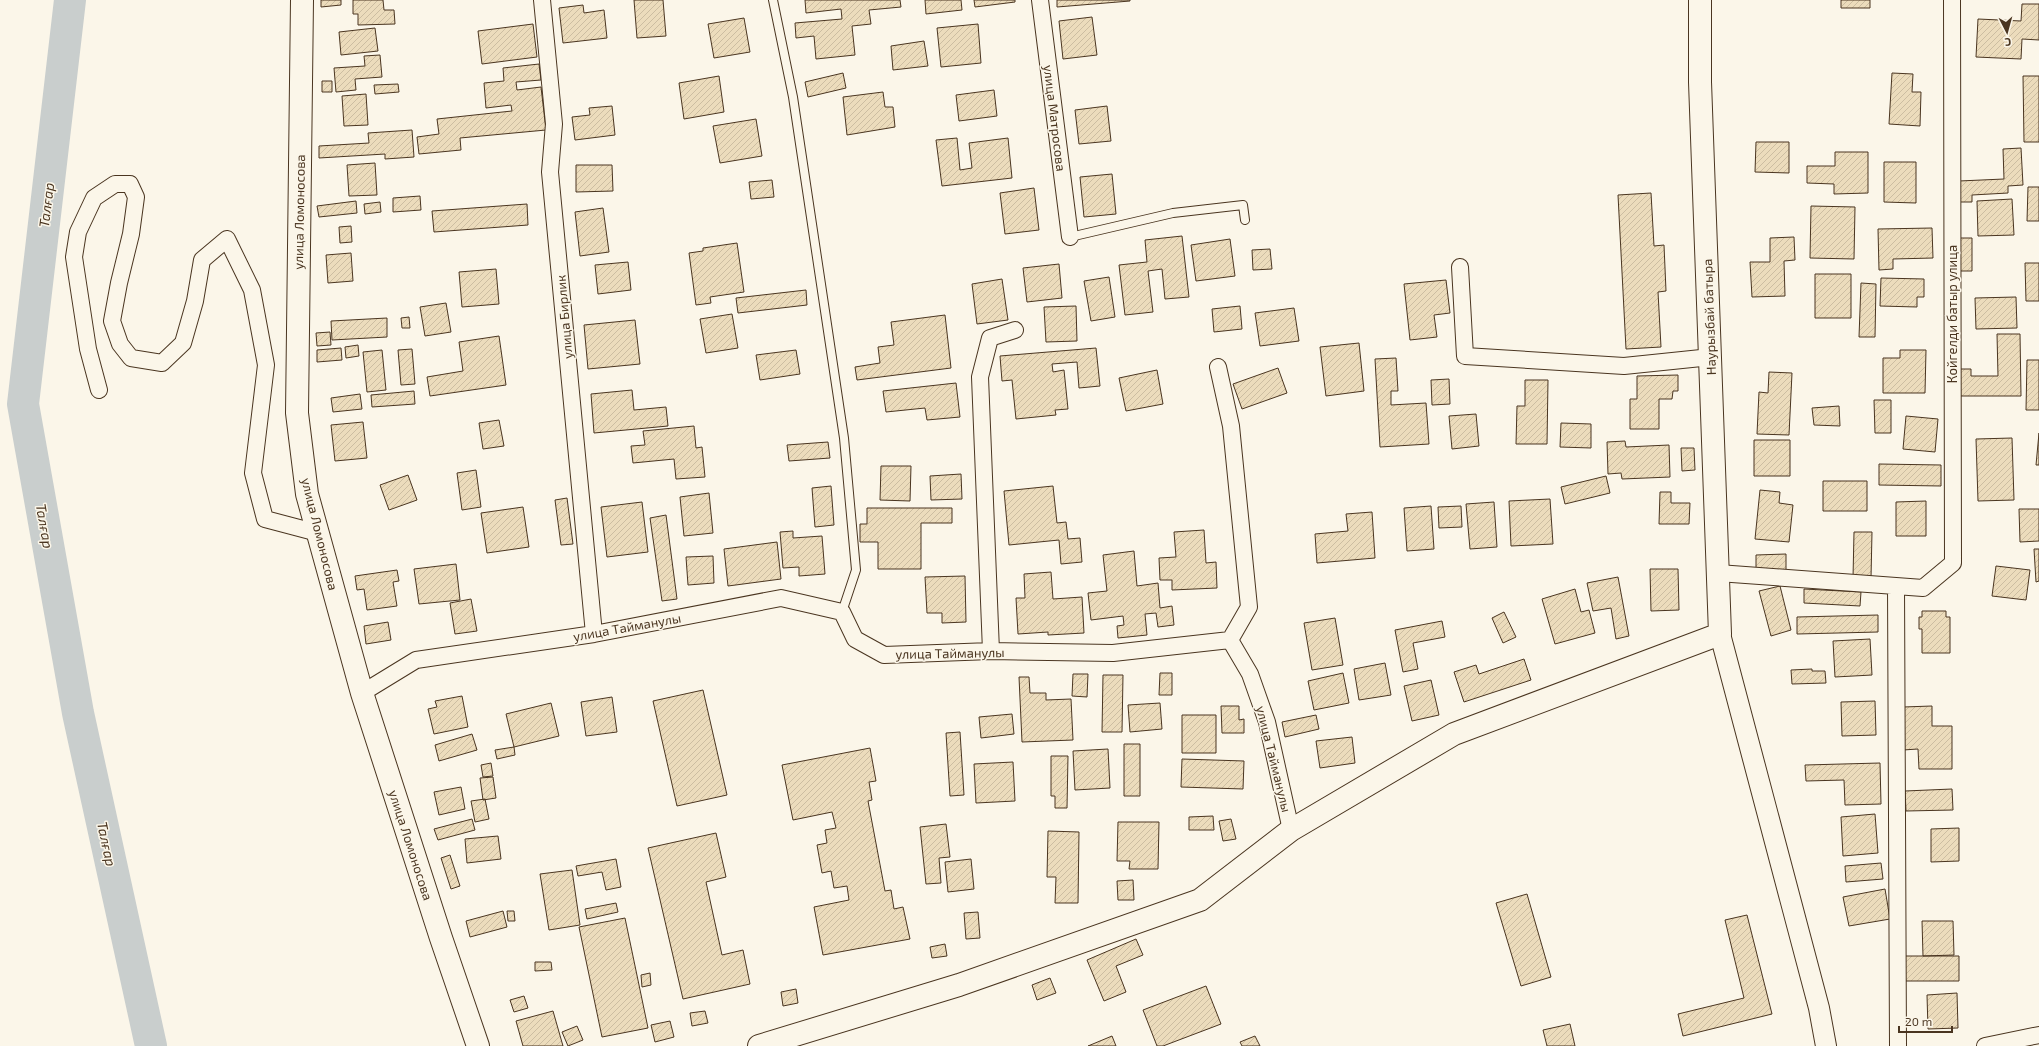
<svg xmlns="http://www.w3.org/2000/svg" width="2039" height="1046" font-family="'Exo 2',sans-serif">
	<defs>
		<pattern id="building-hatch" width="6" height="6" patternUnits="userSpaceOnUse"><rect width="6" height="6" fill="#ecdcbc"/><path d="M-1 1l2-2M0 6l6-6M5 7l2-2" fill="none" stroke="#ccbda1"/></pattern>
	</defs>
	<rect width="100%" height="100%" fill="#fbf6e9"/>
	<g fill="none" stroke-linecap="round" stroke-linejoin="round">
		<!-- river -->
		<path stroke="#c9cecd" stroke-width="32" d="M70 0 23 404 78 713 151 1046"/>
	</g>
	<!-- building -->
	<path fill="url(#building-hatch)" stroke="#4a3520" d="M321 0H341V5L321 7Z
		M353 0H383L384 10H394L395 24 358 25V14H353Z
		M634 0H663L666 36 637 38Z
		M805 0H900L901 7 869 10 871 24 852 26 855 55 816 59 814 36 796 38 795 23 842 19 841 9 806 13Z
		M925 0H961L962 10 926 14Z
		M974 0H1015V2L975 7Z
		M1057 0H1130V1L1057 7Z
		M1841 0H1870V8H1841Z
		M2022 4H2039V40L2022 39 2021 59 1976 57 1978 19 2021 21Z
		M583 5 584 13 604 10 607 38 563 43 559 8Z
		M1092 17 1097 55 1063 59 1059 21Z
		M744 18 750 52 714 58 708 24Z
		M533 24 537 57 482 64 478 31Z
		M978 24 981 63 941 67 937 28Z
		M375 28 378 51 341 55 339 32Z
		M924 41 928 66 893 70 891 46Z
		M380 55 382 77 355 79 356 90 336 92 334 68 365 66 364 56Z
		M539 64 541 80 516 82 517 90 541 87 546 130 460 138 461 150 419 154 417 137 439 134 437 119 512 111 511 105 486 108 484 83 504 81 503 68Z
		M843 73 846 88 808 97 805 82Z
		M1892 73 1913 74 1912 92H1921L1920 126 1889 124Z
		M719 76 724 112 684 119 679 83Z
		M2023 76H2039V142H2024Z
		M322 81H332V92H322Z
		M398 84 399 92 375 94 374 85Z
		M994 90 997 116 959 121 956 95Z
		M883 92 885 107H893L895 127 847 135 843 97Z
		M366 94 368 125 344 126 342 96Z
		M612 106 615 135 575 140 572 117 590 115 589 108Z
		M1107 106 1111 141 1079 144 1075 110Z
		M756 119 762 156 720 163 713 126Z
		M412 130 414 157 385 159V154L319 158V146L369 143 368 133Z
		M957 138 960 170 972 168 969 143 1008 138 1012 178 942 186 936 140Z
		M1756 142H1789V173L1755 172Z
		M2021 148 2023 185 2008 186V193L1972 195V202H1960L1959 181 2004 179 2003 149Z
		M1835 152H1868V193L1834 194V184L1807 183V166H1835Z
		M1884 162H1916V203L1884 202Z
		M375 163 377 195 349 196 347 165Z
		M576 165H612L613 191 576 192Z
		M1112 174 1116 214 1084 217 1080 177Z
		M772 180 774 197 751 199 749 182Z
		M2028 187H2039V221H2027Z
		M1034 188 1039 230 1005 234 1000 193Z
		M1651 193 1654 246 1664 245 1666 291 1658 292 1661 347 1626 349 1618 195Z
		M420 196 421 210 393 212V198Z
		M2012 199 2014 235 1978 236 1977 201Z
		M356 201 357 213 319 217 317 206Z
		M380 202 381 212 365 214 364 204Z
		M527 204 528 225 434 232 432 211Z
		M1811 206 1855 207 1854 259 1810 258Z
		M603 208 609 252 580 256 575 212Z
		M351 226 352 242 340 243 339 227Z
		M1932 228 1933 258 1893 259V269L1879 270 1878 229Z
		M1182 236 1189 297 1165 299 1162 269 1148 271 1153 312 1125 315 1119 265 1147 262 1145 240Z
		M1794 237 1795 260 1784 261 1785 296 1752 297 1750 262H1770V238Z
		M1959 238H1972V271H1958Z
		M1230 239 1235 276 1196 281 1191 245Z
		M737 243 744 292 710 297 711 303 696 305 689 253 703 251V248Z
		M1270 249 1272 269 1253 270 1252 250Z
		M351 253 353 281 328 283 326 255Z
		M628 262 631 290 598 294 595 265Z
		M2025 263H2039V301H2026Z
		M1059 264 1062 298 1027 302 1023 268Z
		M496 269 499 304 462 307 459 272Z
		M1815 274H1851V318H1815Z
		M1109 277 1115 317 1091 321 1084 281Z
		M1881 278 1924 279V297H1917V307L1880 306Z
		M1002 279 1008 320 977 324 972 284Z
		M1446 280 1450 313 1434 315 1437 337 1410 340 1404 284Z
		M1861 283 1876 284 1875 337H1859Z
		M806 290 807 305 738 313 736 298Z
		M2016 297 2017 328 1976 329 1975 298Z
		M446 303 451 332 425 336 420 307Z
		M1076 306 1077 341 1046 342 1044 307Z
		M1240 306 1242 329 1214 332 1212 309Z
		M1294 308 1299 341 1260 346 1255 313Z
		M732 314 738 348 706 353 700 319Z
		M945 315 951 368 857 380 855 367 880 363 878 347 894 345 891 322Z
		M409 317 410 328H402L401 318Z
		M387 318V337L332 340 331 321Z
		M635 320 640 364 588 369 584 325Z
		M330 332 331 345 317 346 316 333Z
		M1997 334H2020L2021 396H1960L1959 369H1971V376H1998Z
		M499 336 506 385 430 396 427 377 463 371 459 342Z
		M1359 343 1364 391 1326 396 1320 347Z
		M358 345 359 356 346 358 345 347Z
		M341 348 342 360 317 362V350Z
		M1096 348 1100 386 1079 388 1077 362 1052 364 1053 372 1064 370 1068 409 1055 410 1056 415 1016 419 1012 380 1002 381 1000 356Z
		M412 349 415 384 401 385 398 350Z
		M382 350 386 390 367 392 363 352Z
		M796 350 800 374 760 380 756 355Z
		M1900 350H1926L1925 393H1883V358H1900Z
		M1396 358 1398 391H1391V405L1426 403 1429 444 1380 447 1375 359Z
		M2027 360H2039V410H2026Z
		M1278 368 1287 393 1242 409 1233 384Z
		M1157 370 1163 404 1126 411 1119 378Z
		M1769 372 1792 373 1789 435 1757 434 1759 392 1768 393Z
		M1678 375V391H1673L1672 399H1659V429H1630V399H1637V376Z
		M1449 379 1450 404 1432 405 1431 380Z
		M1525 380H1548L1547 444H1516L1517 406H1525Z
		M956 383 960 417 927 420 925 408 886 412 883 391Z
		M632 390 634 410 666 407 668 426 594 433 591 394Z
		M414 391 415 404 372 407 371 395Z
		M360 394 362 409 333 412 331 398Z
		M1874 400H1891V433H1875Z
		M1839 406 1840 426 1814 425 1812 408Z
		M1476 414 1479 446 1452 449 1449 416Z
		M1906 416 1938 419 1935 452 1903 449Z
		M499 420 504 446 483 449 479 423Z
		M363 422 367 458 335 461 331 425Z
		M1561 423 1591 424V448L1560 447Z
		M694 426 696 448 702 447 705 477 676 479 674 459 633 463 631 446 645 445 643 431Z
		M2039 433V465H2036Z
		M2012 438 2014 500 1978 501 1976 439Z
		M1754 440H1790V476H1754Z
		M1625 441 1626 447 1669 445 1670 477 1622 479 1621 473 1608 474 1607 442Z
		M828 442 830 458 789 461 787 445Z
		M1681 448H1694L1695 470 1682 471Z
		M1879 464 1941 465V486L1879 485Z
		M881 466H911L910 501 880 500Z
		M476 470 481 507 462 510 457 473Z
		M961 474 962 499 931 500 930 476Z
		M408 475 417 500 389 510 380 485Z
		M1606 476 1610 493 1565 504 1561 487Z
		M1823 481H1867V511H1823Z
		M831 486 834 525 815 527 812 488Z
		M1053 486 1057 523 1066 522 1068 539 1080 538 1082 562 1061 564 1059 540 1009 545 1004 491Z
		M1760 490 1780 492 1779 503 1793 505 1789 542 1755 539Z
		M1660 492H1671V503H1690L1689 524H1659Z
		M709 493 713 533 684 536 680 497Z
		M567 498 573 544 561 545 555 500Z
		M1550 499 1553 544 1511 546 1509 501Z
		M1926 501V536H1896V502Z
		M642 502 648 552 607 557 601 507Z
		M1494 502 1497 547 1470 549 1466 504Z
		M1431 506 1434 549 1407 551 1404 508Z
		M1461 506 1462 527 1439 528 1438 507Z
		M523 507 529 547 487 553 481 513Z
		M867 508H952V523H921V569H878V542H860V524H867Z
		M2019 509H2039V541L2020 542Z
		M1372 512 1375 558 1317 563 1315 534 1348 531 1346 514Z
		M666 515 677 599 662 601 650 518Z
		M1204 530 1206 563 1216 562 1217 588 1172 590V580H1160L1159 558 1176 557 1174 532Z
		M793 531V538L822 536 825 574 799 576V567L783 568 780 532Z
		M1854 532H1872L1871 578H1853Z
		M777 542 781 579 728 586 724 549Z
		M2034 549H2039V581L2036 582Z
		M1134 551 1137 586 1158 583 1160 608 1172 606 1174 625 1158 627 1156 613 1145 614 1147 635 1118 638 1117 626 1124 625 1123 616 1091 620 1088 593 1107 591 1103 555Z
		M1786 554V571L1756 570V555Z
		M713 556 714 583 688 585 686 557Z
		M456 564 460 600 419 604 414 569Z
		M1996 566 2030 570 2026 600 1992 596Z
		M1650 569H1678L1679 610 1651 611Z
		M397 570 399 581 393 582 397 606 367 610 364 589 357 590 355 576Z
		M1051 572 1053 599 1082 597 1084 633 1048 635V632L1018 634 1016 598H1025L1024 574Z
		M965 576 966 622 942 623V613H927L925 577Z
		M1618 577 1629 636 1616 639 1611 608 1593 611 1587 583Z
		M1780 586 1791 630 1771 636 1759 591Z
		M1575 589 1581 612 1589 610 1595 633 1555 644 1542 599Z
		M1804 589 1861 592 1860 606 1804 603Z
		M471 599 477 631 455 634 450 603Z
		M1922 611H1946V617H1950V653H1922V629H1919V617H1922Z
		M1504 612 1516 637 1503 643 1492 618Z
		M1878 615V632L1797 634V617Z
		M1335 618 1343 665 1312 670 1304 623Z
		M1442 621 1445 637 1413 643 1418 669 1403 672 1395 630Z
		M388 622 391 640 366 644 364 626Z
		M1870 639 1872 675 1835 677 1833 641Z
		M1524 659 1531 680 1464 702 1454 672 1476 665 1479 674Z
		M1385 663 1391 695 1359 700 1354 669Z
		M1812 669V671H1825L1826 683 1792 684 1791 670Z
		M1160 673H1172V695H1159Z
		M1343 673 1349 703 1314 710 1308 681Z
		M1073 674H1088L1087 697 1072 696Z
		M1103 675H1123L1122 732H1102Z
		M1019 677H1029L1030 693H1046V700L1071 699 1073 740 1022 742Z
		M1431 680 1439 715 1412 721 1404 686Z
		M703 690 727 795 677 806 653 701Z
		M462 696 468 727 434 734 428 709 437 707 435 701Z
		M612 697 617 732 586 736 581 702Z
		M1875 701 1876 735 1842 736 1841 702Z
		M551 703 559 736 514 747 506 714Z
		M1160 703 1162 729 1130 732 1128 705Z
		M1221 706H1239V720L1244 719V733H1222Z
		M1932 706V726H1952V769H1919L1918 749 1903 750V707Z
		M1012 714 1014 734 981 738 979 717Z
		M1182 715H1216V753H1182Z
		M1316 715 1319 729 1285 737 1282 722Z
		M960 732 964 795 950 796 946 733Z
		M472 734 477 750 439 761 435 745Z
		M1352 737 1355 763 1320 768 1316 741Z
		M1124 744H1140V796H1124Z
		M514 747 515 755 497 759 495 750Z
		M870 748 876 781 869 782 872 800 868 801 885 891 891 890 894 909 903 907 910 939 823 955 814 907 849 900 847 886 834 888 831 871 822 873 817 845 827 843 825 830 836 828 832 812 793 820 782 765Z
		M1108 749 1110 788 1075 790 1073 751Z
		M1051 756H1068L1067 808H1055V796H1051Z
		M1182 759 1244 761 1243 789 1181 787Z
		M1013 762 1015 801 976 803 974 764Z
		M491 763 493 776 483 777 481 765Z
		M1880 763 1881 804 1845 805 1844 780 1806 781 1805 765Z
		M493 777 496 798 483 800 480 778Z
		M461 787 465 809 439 815 434 792Z
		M1952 789 1953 810 1906 811 1905 791Z
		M485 799 489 819 475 822 471 801Z
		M1875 814 1878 853 1843 856 1841 817Z
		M1213 816 1214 830H1189V817Z
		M472 819 475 830 438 840 434 829Z
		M1231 819 1236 839 1223 841 1219 821Z
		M1118 822H1159L1158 869H1129L1130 861H1117Z
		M946 824 950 857 939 858 941 883 926 884 920 827Z
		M1959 828V861L1931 862V829Z
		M1048 831 1079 832 1078 903H1055L1056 877H1047Z
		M716 833 726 877 706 882 722 955 743 950 750 984 683 999 648 848Z
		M498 836 501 859 467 863 465 839Z
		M450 855 460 886 451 889 441 858Z
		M616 859 621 887 606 890 602 872 578 876 576 866Z
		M971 859 974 889 948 892 945 862Z
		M1881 863 1883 879 1846 882 1845 866Z
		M572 870 580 925 549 930 540 874Z
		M1133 880 1134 900H1118L1117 881Z
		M1885 889 1890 919 1849 926 1843 897Z
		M1527 894 1551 977 1521 986 1496 903Z
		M616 903 618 912 587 919 585 909Z
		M503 911 507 927 470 937 466 921Z
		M507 911H514L515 921H508Z
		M978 912 980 938 966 939 964 913Z
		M1747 915 1772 1014 1683 1036 1678 1014 1744 998 1725 920Z
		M625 918 648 1028 602 1037 579 927Z
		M1922 921H1953L1954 955 1923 956Z
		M1136 939 1143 955 1116 966 1126 992 1104 1001 1087 960Z
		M945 944 947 956 932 958 930 947Z
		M1904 956H1959V981H1904Z
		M535 962H551L552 970 535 971Z
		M650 973 651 985 642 987 641 975Z
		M1050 978 1056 993 1037 1000 1032 985Z
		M1206 986 1221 1024 1163 1046H1157L1143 1010Z
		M796 989 798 1003 783 1006 781 992Z
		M1957 993 1958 1028 1928 1029 1927 995Z
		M524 996 528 1008 514 1012 510 1000Z
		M553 1011 563 1046H523L516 1021Z
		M705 1011 708 1023 692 1026 690 1013Z
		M670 1021 674 1037 655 1042 651 1025Z
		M1570 1024 1575 1046H1547L1543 1030Z
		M577 1026 583 1040 568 1046 562 1032Z
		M1112 1036 1116 1046H1088Z
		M1255 1036 1260 1046H1242L1240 1042Z"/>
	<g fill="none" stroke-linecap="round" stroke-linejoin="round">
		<defs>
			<path id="service" d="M773 0 793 97 844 438 856 570 842 612
				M1070 237 1173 213 1243 205 1245 220"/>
			<path id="minor" d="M542 0 554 124 550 172 594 634
				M1040 0 1070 237
				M1460 267 1465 356 1624 366 1711 357
				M1218 367 1231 426 1249 607 1230 640
				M99 390 88 349 74 257 78 232 94 198 115 184H130L136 197 131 234 119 283 112 321 120 344 131 358 162 363 183 343 195 301 202 260 227 239 252 290 266 365 253 473 265 519 318 533
				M1718 573 1923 588 1953 563 1952 0
				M1896 586 1898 1046
				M991 651 980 377 990 338 1015 330
				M362 693 416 660 594 634 781 598 842 612 855 639 884 655 991 651 1113 653 1230 640 1250 674 1267 722 1291 830
				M1985 1046 2039 1035"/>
			<path id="tertiary" d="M1720 634 1819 1008 1826 1046"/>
			<path id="secondary" d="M759 1046 959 985 1200 900 1291 830 1454 734 1720 634 1700 82V0"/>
			<path id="primary" d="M302 0 297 413 307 494 362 693 441 938 478 1046"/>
		</defs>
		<!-- service casing -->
		<use href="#service" stroke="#4a3520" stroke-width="10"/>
		<!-- minor casing -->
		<use href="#minor" stroke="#4a3520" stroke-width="18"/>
		<!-- tertiary casing -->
		<use href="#tertiary" stroke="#4a3520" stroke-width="22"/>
		<!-- secondary casing -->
		<use href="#secondary" stroke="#4a3520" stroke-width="24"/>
		<!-- primary casing -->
		<use href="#primary" stroke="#4a3520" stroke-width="24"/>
		<!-- service -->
		<use href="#service" stroke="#fbf6e9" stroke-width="8"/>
		<!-- minor -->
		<use href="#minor" stroke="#fbf6e9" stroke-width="16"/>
		<!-- tertiary -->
		<use href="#tertiary" stroke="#fbf6e9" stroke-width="20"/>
		<!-- secondary -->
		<use href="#secondary" stroke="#fbf6e9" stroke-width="22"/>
		<!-- primary -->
		<use href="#primary" stroke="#fbf6e9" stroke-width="22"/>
	</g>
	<g text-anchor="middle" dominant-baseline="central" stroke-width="3" stroke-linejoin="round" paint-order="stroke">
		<!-- street labels -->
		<g font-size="13" fill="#4a3520" stroke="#fbf6e9">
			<text transform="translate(1055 118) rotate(83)">улица Матросова</text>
			<text transform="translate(299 212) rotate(-89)">улица Ломоносова</text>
			<text transform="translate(1952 314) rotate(-90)">Койгелди батыр улица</text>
			<text transform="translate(564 317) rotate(-95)">улица Бирлик</text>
			<text transform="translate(1709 317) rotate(-92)">Наурызбай батыра</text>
			<text transform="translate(320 534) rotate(76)">улица Ломоносова</text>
			<text transform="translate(627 627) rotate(-10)">улица Тайманулы</text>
			<text transform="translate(950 653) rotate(-1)">улица Тайманулы</text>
			<text transform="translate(1274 759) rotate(76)">улица Тайманулы</text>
			<text transform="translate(411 845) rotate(72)">улица Ломоносова</text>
		</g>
		<!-- water labels -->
		<g font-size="14" font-style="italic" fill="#4a3520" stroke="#fbf6e9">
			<text transform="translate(46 205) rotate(-83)">Талғар</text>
			<text transform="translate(45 526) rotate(80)">Талғар</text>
			<text transform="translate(107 844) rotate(78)">Талғар</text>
		</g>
	</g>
	<!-- north arrow -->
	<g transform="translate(2007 32) rotate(174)" stroke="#fbf6e9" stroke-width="3" paint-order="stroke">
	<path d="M0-3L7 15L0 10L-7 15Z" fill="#4a3520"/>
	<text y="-6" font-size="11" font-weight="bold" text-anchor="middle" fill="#4a3520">С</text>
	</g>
	<!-- scale -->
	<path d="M1899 1026v6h53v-6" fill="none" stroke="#4a3520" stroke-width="2"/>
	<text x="1905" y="1026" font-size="12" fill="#4a3520" stroke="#fbf6e9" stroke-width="3" paint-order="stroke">20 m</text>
</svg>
